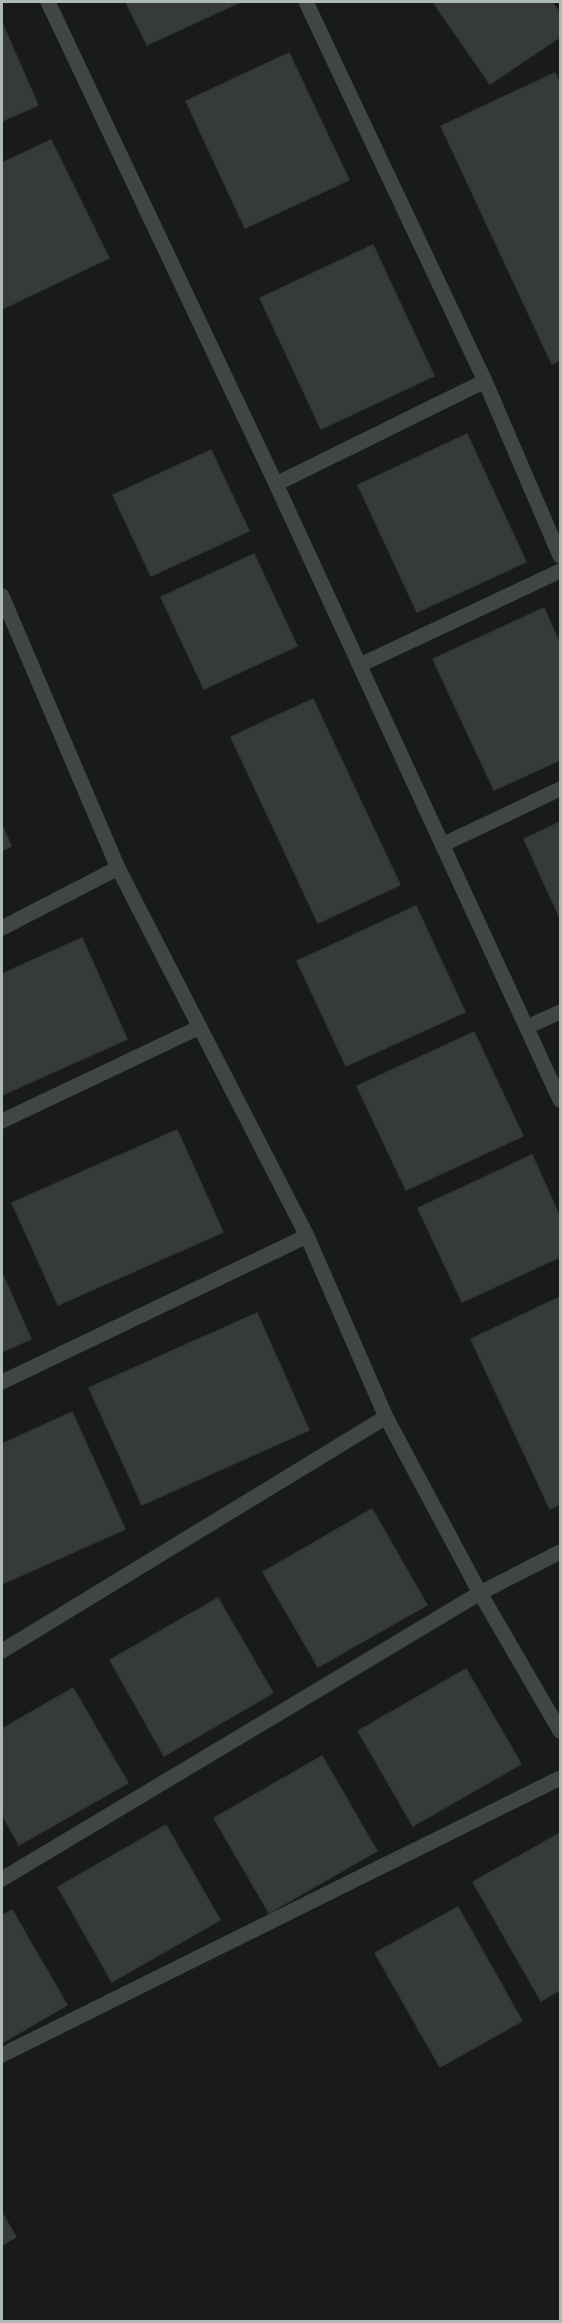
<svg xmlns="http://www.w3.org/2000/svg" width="562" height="2323" font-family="'Nunito Sans',sans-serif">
	<rect width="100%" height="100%" fill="#191b1b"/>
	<!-- building -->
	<path fill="#373a3a" stroke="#343737" stroke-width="1.5" d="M126 2H240L147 45Z
		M433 2H552L560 13V37L490 84Z
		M2 23 38 105 2 121Z
		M289 53 349 180 245 228 186 101Z
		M555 73 560 84V360L552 364 441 126Z
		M51 140 109 258 2 309V163Z
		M373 245 434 376 321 429 260 298Z
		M467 434 526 562 417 612 358 485Z
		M211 450 249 531 151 576 113 495Z
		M254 554 297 646 204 689 161 597Z
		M544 608 560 644V760L494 790 433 659Z
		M313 699 400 885 318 923 231 737Z
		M560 822V918L524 839Z
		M2 825 11 846 2 851Z
		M416 906 465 1012 346 1066 297 961Z
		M82 938 127 1039 2 1095V974Z
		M474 1032 523 1136 406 1190 357 1086Z
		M177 1130 223 1232 58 1305 12 1203Z
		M532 1155 560 1217V1257L462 1302 418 1208Z
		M2 1273 31 1339 2 1352Z
		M560 1297V1504L550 1509 471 1339Z
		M257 1313 309 1430 142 1505 89 1388Z
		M72 1412 125 1529 2 1584V1444Z
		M372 1509 427 1605 318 1667 263 1572Z
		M218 1598 273 1693 164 1756 110 1660Z
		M466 1669 521 1764 413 1826 358 1731Z
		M73 1688 128 1783 19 1845 2 1814V1729Z
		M322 1756 377 1851 269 1913 214 1818Z
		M166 1825 220 1920 112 1982 58 1887Z
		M560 1833V1990L541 2001 473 1882Z
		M458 1907 522 2021 440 2067 375 1953Z
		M12 1910 67 2005 2 2043V1916Z
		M2 2213 16 2237 2 2245Z"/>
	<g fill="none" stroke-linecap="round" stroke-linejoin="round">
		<!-- lane -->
		<path stroke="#404545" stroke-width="15" d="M48 2 276 484 560 1100
			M306 2 485 381 560 556
			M276 484 485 381
			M2 596 118 868 307 1236 386 1417 480 1593 560 1731
			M360 665 560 571
			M442 845 560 789
			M2 928 118 868
			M527 1027 560 1012
			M2 1121 200 1027
			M2 1382 307 1236
			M2 1651 386 1417
			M2 1879 480 1593 560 1552
			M2 2055 560 1778"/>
	</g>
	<!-- border -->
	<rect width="562" height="2323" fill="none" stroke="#adb9b7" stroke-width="6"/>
</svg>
